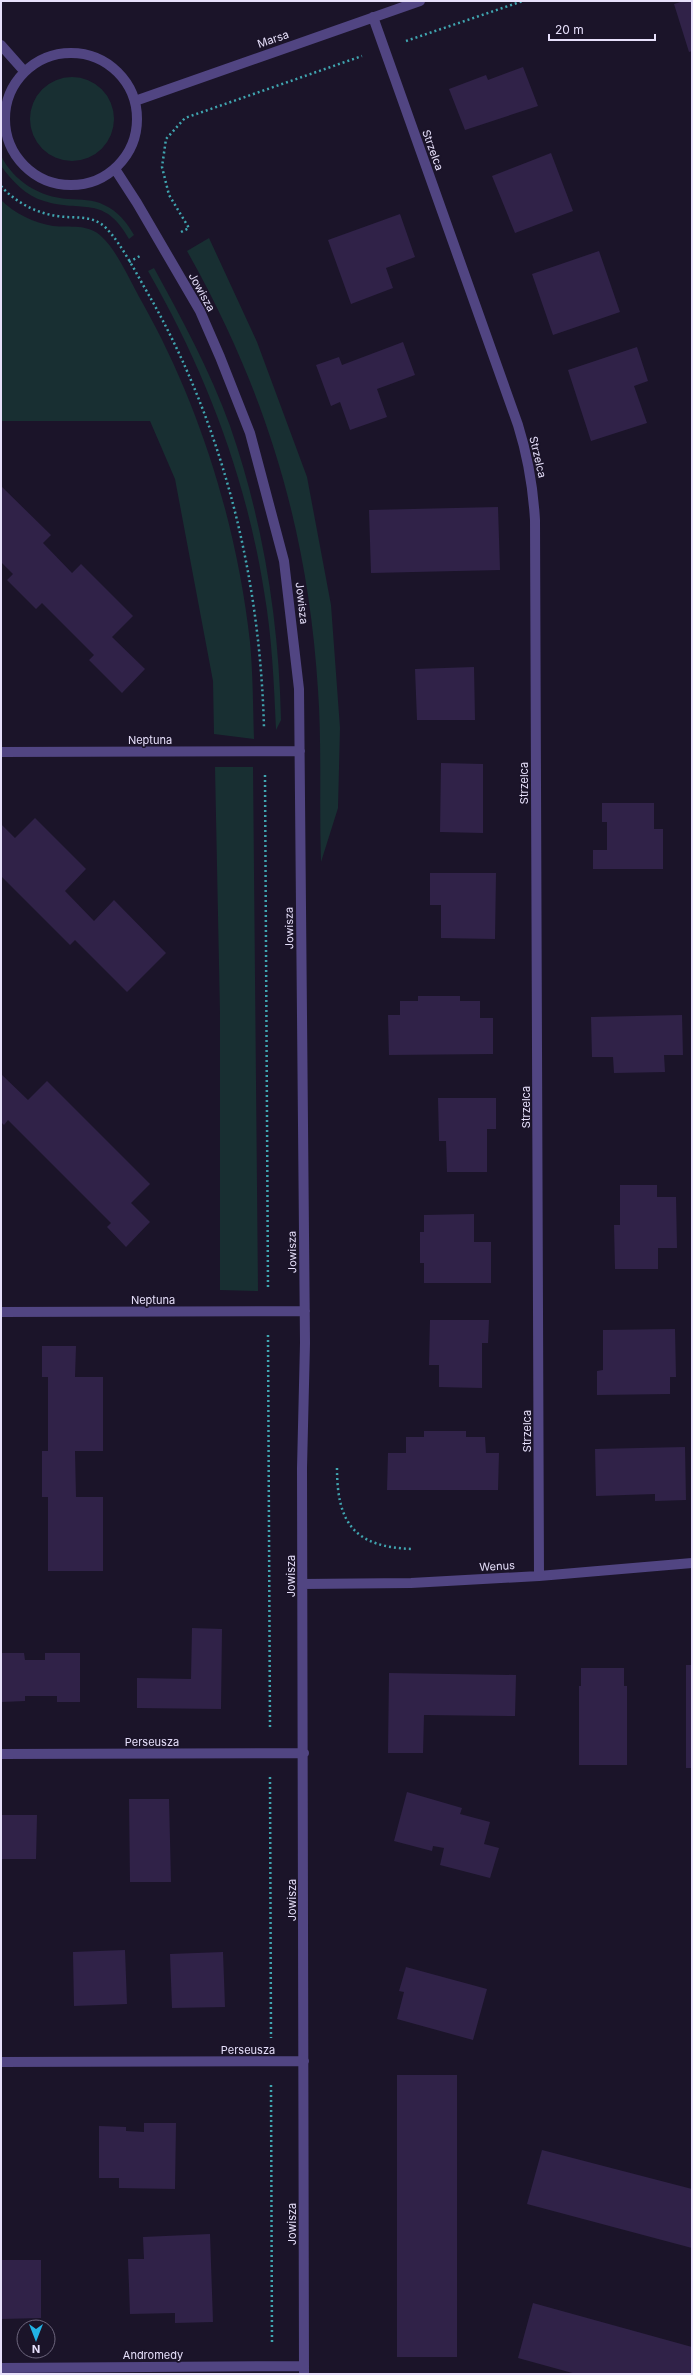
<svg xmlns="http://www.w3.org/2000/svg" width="693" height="2375" font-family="Inter,sans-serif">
	<rect width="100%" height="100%" fill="#1b1429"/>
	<!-- green -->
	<path fill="#182f32" d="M30 119a42 42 0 1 1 84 0a42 42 0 1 1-84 0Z
		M1 156C14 181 39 197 68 199 81 200 93 199 104 205 118 211 127 223 134 235L129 239C104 194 82 213 44 201 26 196 12 181 1 166Z
		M1 200C14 213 34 223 53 226 70 228 88 223 102 237 118 252 131 283 142 302 200 405 237 525 250 642 253 674 253 707 254 739L214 734 213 681 175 479 150 421H1Z
		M209 238 257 342 307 477 331 605 340 728 338 808 321 862C319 804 322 747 318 690 308 529 266 391 187 251Z
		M154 268C182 319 210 371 230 426 263 521 279 620 281 720L276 730C274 683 272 637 264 591 246 477 205 370 148 271Z
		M215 767H253L258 1291 220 1290V1014Z"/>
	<!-- building -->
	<path fill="#302248" d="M684 1H692V51L689 52 674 4Z
		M523 67 538 106 465 130 449 89 486 75 488 80Z
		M551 153 573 211 515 233 492 176Z
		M400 214 415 257 386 268 393 288 351 304 328 240Z
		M599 251 620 312 553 335 532 274Z
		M403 342 415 375 377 389 387 417 350 430 340 402 331 406 316 365 339 357 342 365Z
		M637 347 648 381 634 386 647 423 591 441 568 370Z
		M1 486 51 535 43 543 72 573 81 564 133 616 112 637 145 669 122 693 89 660 94 655 42 603 36 609 7 580 13 574 1 562Z
		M498 507 500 570 371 573 369 510Z
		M474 667 475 720H417L415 669Z
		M441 763 483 764V833L440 832Z
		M602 803H654V829H663V869H593V850H607V822H602Z
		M35 818 86 869 65 891 94 921 114 900 166 953 127 992 75 940 70 945 1 876V824L15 838Z
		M430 873H496L495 939 441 938V905H430Z
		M418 996H460V1001H480V1018H493V1054L389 1055 388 1015H400V1001H418Z
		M682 1015 683 1055H664L665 1072 614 1073 613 1057H592L591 1017Z
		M1 1074 28 1100 47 1081 150 1184 131 1203 150 1222 126 1247 107 1227 111 1223 8 1120 4 1125 1 1122Z
		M438 1098H496V1129H487V1172H447L446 1141H439Z
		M620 1185H657V1197H676L677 1248H658V1269H615L614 1225H620Z
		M474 1214V1242H491V1283H424V1263H420V1232H424V1215Z
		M430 1320H489L488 1343H482V1388L439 1387V1365H429Z
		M675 1329 676 1377H670V1394L597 1395V1371L603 1370V1330Z
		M42 1346H76L75 1377H103V1451H75L76 1497H103V1571H48V1497H42V1451H48V1377H42Z
		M424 1431H466V1437H485L486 1453H499L498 1490H387L388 1453H406V1437H424Z
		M685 1447 686 1500 655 1501V1494L596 1496 595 1449Z
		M192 1628 222 1629 221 1709 137 1708V1678L191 1679Z
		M1 1653H24L25 1660H45V1653H80V1702H57V1696H25V1701L2 1702Z
		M686 1665H692V1768H686Z
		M581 1668H624V1686H627V1765H579V1686H581Z
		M389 1673 516 1675 515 1716 424 1715 423 1753H388Z
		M407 1792 462 1808 460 1814 490 1822 484 1844 499 1848 490 1878 440 1865 444 1848 433 1846 432 1851 394 1841Z
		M129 1799H169L171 1882H130Z
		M1 1815H37L36 1859H1Z
		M125 1950 127 2004 74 2006 73 1952Z
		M223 1952 225 2007 172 2008 170 1954Z
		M406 1967 487 1989 473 2040 397 2019 404 1992 399 1991Z
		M397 2075H457V2357H397Z
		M144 2123H176L175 2189 119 2188V2178H99V2126L126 2127V2131L144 2132Z
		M542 2150 692 2189V2248L527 2204Z
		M210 2234 213 2322 175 2323V2313L130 2314 128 2259H144L143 2237Z
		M1 2260H41V2318L1 2319Z
		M533 2303 692 2347V2374H576L518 2358Z"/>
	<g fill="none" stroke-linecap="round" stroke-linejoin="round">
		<!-- path -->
		<path stroke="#40a5b0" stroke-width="2.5" stroke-dasharray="2 3" stroke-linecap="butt" d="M406 41 523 1
			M1 186C15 202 36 213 57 216 75 219 92 214 106 228 122 244 138 277 150 297 224 428 260 577 264 728
			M181 232 189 228 169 195 162 167 166 139 185 118 362 56
			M129 262 140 256
			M265 775 268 1288
			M268 1335 270 1730
			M337 1468C337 1524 355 1547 412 1549
			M270 1777 271 2038
			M271 2085 272 2344"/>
		<!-- minor -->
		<path stroke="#514582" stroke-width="10" d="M373 17 518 425C528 457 533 486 535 520L539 1576
			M1 45 24 71
			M5 119a66 66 0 1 1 132 0a66 66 0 1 1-132 0Z
			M135 101 420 1
			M115 169 137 203 200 311 220 357 250 433 284 561 299 689 305 1343 302 1468 304 2374
			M1 752 300 751
			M1 1312 305 1311
			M302 1584 411 1583 539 1576 692 1563
			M1 1754 304 1753
			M1 2062 304 2061
			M1 2368 304 2366"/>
	</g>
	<g text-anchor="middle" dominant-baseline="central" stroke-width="3.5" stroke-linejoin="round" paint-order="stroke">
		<!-- street labels -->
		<g font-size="11" fill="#e7e0fb" stroke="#1b1429">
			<text transform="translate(273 39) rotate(-19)">Marsa</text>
			<text transform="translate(433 150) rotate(70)">Strzelca</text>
			<text transform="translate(202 292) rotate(61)">Jowisza</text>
			<text transform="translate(538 457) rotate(77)">Strzelca</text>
			<text transform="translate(302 603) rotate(83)">Jowisza</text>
			<text x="150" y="740">Neptuna</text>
			<text transform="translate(524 783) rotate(-90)">Strzelca</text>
			<text transform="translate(289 928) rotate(-91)">Jowisza</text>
			<text transform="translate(526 1107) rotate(-90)">Strzelca</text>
			<text transform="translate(292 1252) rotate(-91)">Jowisza</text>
			<text x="153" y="1300">Neptuna</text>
			<text transform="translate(527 1431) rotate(-90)">Strzelca</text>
			<text transform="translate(497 1566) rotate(-3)">Wenus</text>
			<text transform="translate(291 1576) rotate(-90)">Jowisza</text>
			<text x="152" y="1742">Perseusza</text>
			<text transform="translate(292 1900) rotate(-90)">Jowisza</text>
			<text x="248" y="2050">Perseusza</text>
			<text transform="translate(292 2224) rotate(-90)">Jowisza</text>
			<text x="153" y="2355">Andromedy</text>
		</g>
	</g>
	<!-- border -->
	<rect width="693" height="2375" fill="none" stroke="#e7e0fb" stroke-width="4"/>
	<!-- north arrow -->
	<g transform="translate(36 2339) rotate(180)"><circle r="19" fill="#1b1429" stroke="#6d667d"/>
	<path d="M0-3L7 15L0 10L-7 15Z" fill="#22b3e5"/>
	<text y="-6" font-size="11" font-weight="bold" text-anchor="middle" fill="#e7e0fb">N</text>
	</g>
	<!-- scale -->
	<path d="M549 34v6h106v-6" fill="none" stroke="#e7e0fb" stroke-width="2"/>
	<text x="555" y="34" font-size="12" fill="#e7e0fb" stroke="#1b1429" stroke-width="3" paint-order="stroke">20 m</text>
</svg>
